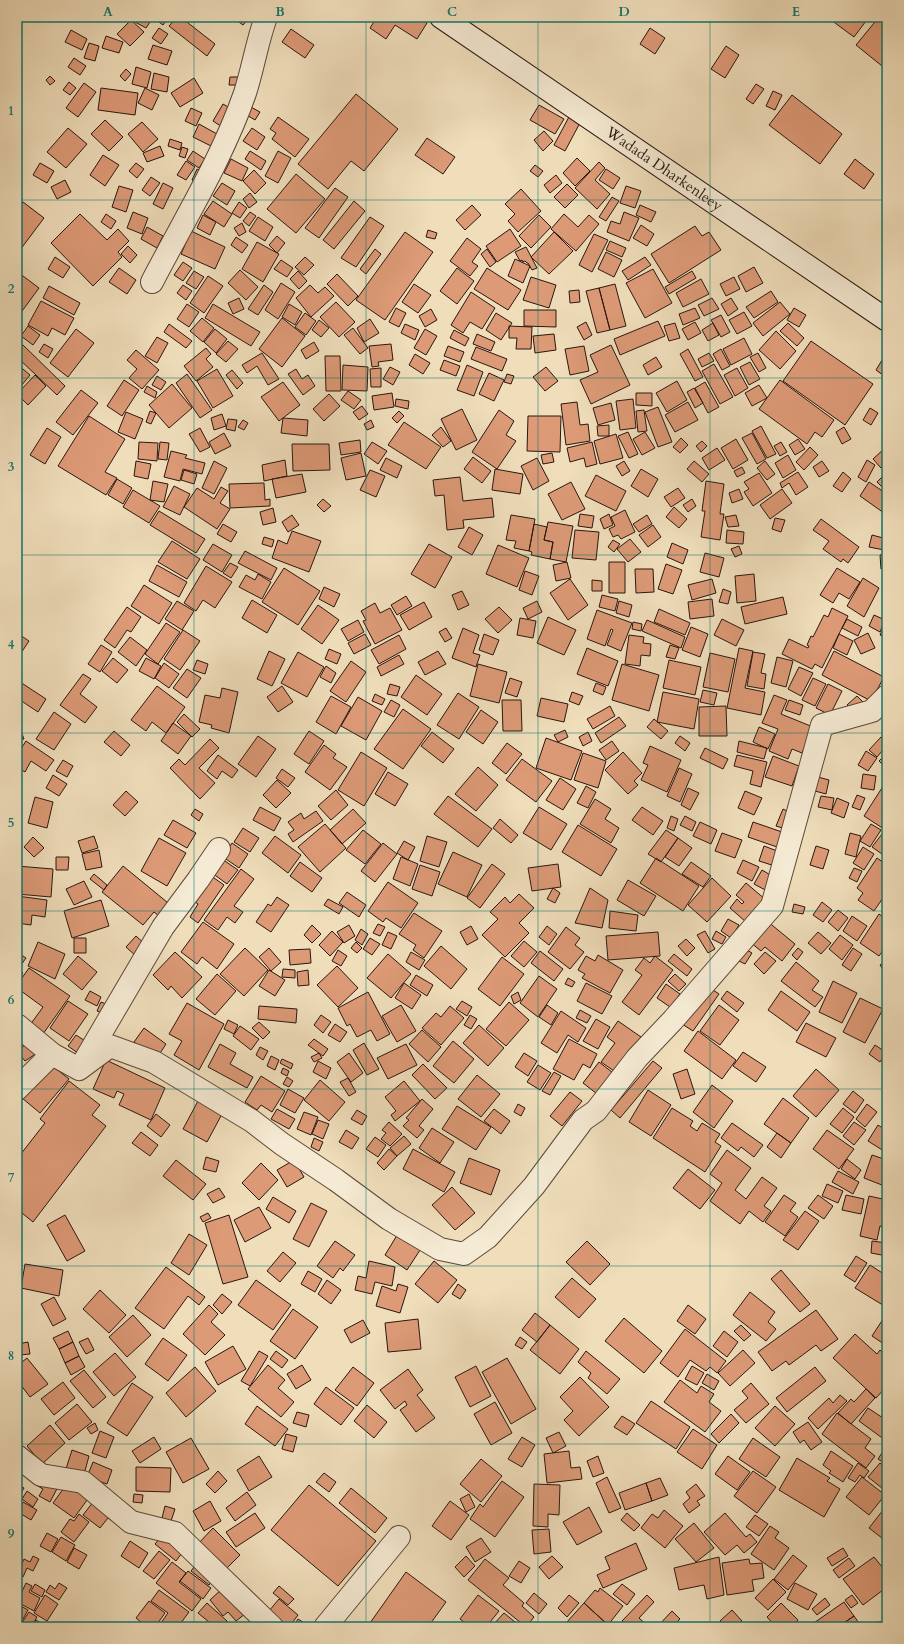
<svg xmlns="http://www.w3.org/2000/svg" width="904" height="1644" font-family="Cardo,serif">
	<rect width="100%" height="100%" fill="#f0debb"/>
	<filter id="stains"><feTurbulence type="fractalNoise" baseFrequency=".005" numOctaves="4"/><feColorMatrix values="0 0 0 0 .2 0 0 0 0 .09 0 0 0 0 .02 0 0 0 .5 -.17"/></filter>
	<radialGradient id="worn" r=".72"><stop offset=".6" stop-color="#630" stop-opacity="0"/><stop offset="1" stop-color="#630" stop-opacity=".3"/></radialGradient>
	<!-- building -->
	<path fill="#dd9a77" stroke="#2a160f" d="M138 17H148L152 19 146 28 135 22Z
		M152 17H169L163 25Z
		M177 17 183 19 215 44 207 56 169 26Z
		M232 17H250L243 25Z
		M377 17H418L427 23 417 39 395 25 386 39 370 28Z
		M827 17H869L854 37Z
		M879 17H887V70L856 45Z
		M131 20 144 32 130 46 117 34Z
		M159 28 168 34 161 44 152 38Z
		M650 28 665 38 655 54 640 44Z
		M291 29 314 45 305 58 282 42Z
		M71 30 87 39 82 50 65 42Z
		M17 32 21 34 17 40Z
		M106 36 123 42 119 53 102 48Z
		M89 43 99 46 95 61 84 58Z
		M153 45 172 51 167 65 148 59Z
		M726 46 739 55 725 78 711 69Z
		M74 58 86 66 80 75 68 67Z
		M136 67 151 72 147 88 132 84Z
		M126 69 131 74 125 81 120 76Z
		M154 73 169 77 167 92 151 89Z
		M50 76 55 81 50 85 46 80Z
		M230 77H238L237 85H229Z
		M194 78 203 93 180 107 171 93Z
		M69 82 76 88 70 95 63 90Z
		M84 83 96 92 78 117 66 108Z
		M756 84 764 89 753 104 746 99Z
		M101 88 138 93 135 115 98 110Z
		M145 88 159 95 152 110 138 103Z
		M773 91 782 95 775 110 766 106Z
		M356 94 398 129 364 171 351 161 328 189 298 164Z
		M792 95 842 134 820 164 769 125Z
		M223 104 235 111 225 129 213 121Z
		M539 105 564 119 555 134 530 120Z
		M249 106 260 112 255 120 245 114Z
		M191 108 202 113 196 126 185 121Z
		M570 115 581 121 565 151 554 145Z
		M278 117 309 139 295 157 272 139 276 133 270 129Z
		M105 120 123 137 109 151 91 134Z
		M142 122 158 139 143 152 128 134Z
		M199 124 217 134 211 146 193 137Z
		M68 128 87 144 66 168 47 152Z
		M252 128 265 137 257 150 243 141Z
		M544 131 553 141 543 151 534 140Z
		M427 138 455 157 443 174 415 155Z
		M170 139 182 143 180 150 168 146Z
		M160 146 164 156 147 162 143 153Z
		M182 147 188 149 185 158 179 156Z
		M193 151 205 159 199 168 187 160Z
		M250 151 266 161 261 170 245 159Z
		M278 151 291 158 278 183 265 176Z
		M103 155 119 165 105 186 90 175Z
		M577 158 590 171 575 186 563 173Z
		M231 159 248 168 242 181 224 173Z
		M855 159 874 174 864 189 844 174Z
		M186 161 195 167 186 180 177 175Z
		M599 162 605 168 595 180 610 194 597 209 575 188Z
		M40 163 54 171 47 183 33 175Z
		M136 163 144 169 137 178 129 171Z
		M535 165 543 171 538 177 530 171Z
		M197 169 206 173 202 184 192 180Z
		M606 169 620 178 613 189 599 180Z
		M254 170 266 183 255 194 243 181Z
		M296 174 325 199 296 233 267 209Z
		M556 175 562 183 550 193 544 185Z
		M151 177 160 183 150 196 142 190Z
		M65 180 71 192 57 199 51 187Z
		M163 183 173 188 163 209 153 204Z
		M222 183 235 191 227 205 213 196Z
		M567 184 578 195 565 208 554 197Z
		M119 186 133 190 126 212 112 207Z
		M626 186 641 191 635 208 620 203Z
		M335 188 348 197 319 238 305 228Z
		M521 189 541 211 518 232 508 221 515 214 505 204Z
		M250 193 257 202 249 208 243 199Z
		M612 197 619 201 606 221 599 217Z
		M213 201 232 214 224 227 204 214Z
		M354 201 365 211 334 249 323 240Z
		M23 202 44 218 17 254V210Z
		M239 202 247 208 240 218 232 213Z
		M472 205 481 215 465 230 456 220Z
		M640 205 656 212 651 222 636 215Z
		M133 212 148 218 142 234 127 228Z
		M250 212 256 216 249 226 243 221Z
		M624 212 639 218 629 241 607 232 611 221 620 224Z
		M80 214 107 240 118 229 129 241 118 252 122 257 93 286 51 243Z
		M106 214 116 221 111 229 101 222Z
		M564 214 578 227 589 215 599 224 576 251 551 229Z
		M203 215 216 222 210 235 197 228Z
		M539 215 551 227 531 248 519 236Z
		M887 215V224L883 221Z
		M258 217 273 227 265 241 249 231Z
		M370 217 384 226 356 267 341 258Z
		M242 223 246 232 239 236 234 228Z
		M641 225 654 234 647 246 633 238Z
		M695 226 702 236 709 232 721 250 669 283 651 254Z
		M147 227 163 236 157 248 141 239Z
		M510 229 521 246 497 262 486 246Z
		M428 230 437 233 435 239 426 237Z
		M191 231 225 247 215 269 181 254Z
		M405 232 433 252 385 320 356 300Z
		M554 232 573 251 549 274 531 257Z
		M594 234 608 240 592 272 579 265Z
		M277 236 285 243 277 253 269 245Z
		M236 237 248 245 242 253 231 245Z
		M467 238 481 249 472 262 478 266 470 276 450 261Z
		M610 241 626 248 622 257 606 250Z
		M257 242 279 254 263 282 242 269Z
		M128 246 137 255 130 263 121 254Z
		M526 247 537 268 532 270 528 263H527L525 261 523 262 522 260 520 261 515 252Z
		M375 249 381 254 366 274 360 269Z
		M487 249 496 262 490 267 481 254Z
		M606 252 622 260 614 277 598 269Z
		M55 257 70 267 63 278 48 269Z
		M305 257 314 265 304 275 295 267Z
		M645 257 651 265 628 280 622 271Z
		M515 259 530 266 523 283 508 276Z
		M281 260 293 268 287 277 274 269Z
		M183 262 192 268 183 281 174 275Z
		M754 267 763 283 746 292 738 276Z
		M119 268 136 280 127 294 109 282Z
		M457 268 474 281 457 304 440 291Z
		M487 268 521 290 508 310 474 289Z
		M653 269 672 303 645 318 626 283Z
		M240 270 258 287 246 300 228 283Z
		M194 271 204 277 196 289 186 283Z
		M298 271 307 281 299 289 290 279Z
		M692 271 696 278 669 294 665 287Z
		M19 273 39 288 17 318V275Z
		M337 274 358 296 348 306 327 284Z
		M208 276 223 286 204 313 190 303Z
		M531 277 556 285 549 308 523 300Z
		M734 277 740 289 726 296 720 284Z
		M701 279 709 294 683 307 676 293Z
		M281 283 295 292 278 319 265 310Z
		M414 284 431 295 418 313 402 302Z
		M615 284 626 326 610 330 599 288Z
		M183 285 192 291 186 300 177 293Z
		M264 285 273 292 258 315 248 309Z
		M310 285 318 293 325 287 334 296 311 317 296 298Z
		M49 286 80 303 74 315 43 298Z
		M599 288 610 330 597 333 586 291Z
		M579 290 580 302 570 303 569 291Z
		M771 291 778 302 754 318 746 307Z
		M471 292 495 308 482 329 470 322 463 333 451 325Z
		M239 298 244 309 233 314 228 303Z
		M712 298 719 309 704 316 698 305Z
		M731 298 738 309 728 316 721 304Z
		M41 301 74 318 65 335 52 328 48 336 28 325Z
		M336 302 355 322 339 337 320 317Z
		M780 302 790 314 763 336 753 323Z
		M187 304 199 312 189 327 177 319Z
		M213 304 260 332 251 346 205 318Z
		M289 304 302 312 295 325 282 317Z
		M396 308 406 313 399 327 389 322Z
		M695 308 700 318 683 325 679 314Z
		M794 308 806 315 799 327 787 320Z
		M431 309 437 320 425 327 419 316Z
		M524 310H556V327L524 326Z
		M744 312 752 326 737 334 729 320Z
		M305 313 316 321 306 335 295 327Z
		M496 313 512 323 501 340 486 330Z
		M721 315 730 332 721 337 711 320Z
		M202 318 214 328 203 342 190 331Z
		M282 318 305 336 282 367 259 349Z
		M370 319 379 333 364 342 357 328Z
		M319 320 329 328 321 337 312 330Z
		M658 321 665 336 620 355 614 339Z
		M586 322 592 335 584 340 577 327Z
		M695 322 701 333 688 340 682 329Z
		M675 323 680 338 669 341 664 326Z
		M713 323 719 335 708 341 702 330Z
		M788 323 804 338 797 346 780 331Z
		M169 324 192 341 186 348 164 332Z
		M405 324 419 330 415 340 401 333Z
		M28 326 40 335 33 345 21 336Z
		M509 326 532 327 531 349H516L517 338H509Z
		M353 328 368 348 360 354 344 335Z
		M76 329 94 343 68 377 50 363Z
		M215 329 227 339 216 353 204 342Z
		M425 329 437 336 426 355 414 348Z
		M454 330 469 338 465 346 450 338Z
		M776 331 796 351 780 369 759 350Z
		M477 334 495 342 491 351 473 344Z
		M554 334 556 350 535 353 533 336Z
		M157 337 168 343 157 363 145 356Z
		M744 338 752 354 731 365 723 349Z
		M228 341 238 349 226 362 216 354Z
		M811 341 873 384 845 425 783 381Z
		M314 342 319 351 306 359 301 350Z
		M44 344 53 349 48 358 39 352Z
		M391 344 393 360 378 362 379 366 372 367 369 346Z
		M23 345 65 386 57 395 17 357V351Z
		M611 345 630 385 591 404 580 380 598 372 590 355Z
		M448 346 464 352 460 362 444 356Z
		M584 346 589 371 570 375 565 349Z
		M476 347 507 359 502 371 471 359Z
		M206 348 211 354 206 359 213 367 196 381 184 366Z
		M688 349 703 377 695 381 680 354Z
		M721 349 730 366 722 370 713 354Z
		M136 350 159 370 142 389 129 378 137 369 127 360Z
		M887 352V378L876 370Z
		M262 353 279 379 268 385 257 366 247 373 242 365Z
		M709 353 714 361 702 367 698 359Z
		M758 353 766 368 759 372 750 357Z
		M415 354 430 363 423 374 409 365Z
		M325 356H340L341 391H326Z
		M656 357 662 367 648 375 643 365Z
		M444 360 460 366 456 376 440 370Z
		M750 362 760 379 749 385 740 367Z
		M17 364 30 375 17 391Z
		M714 364 733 397 720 404 702 371Z
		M343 365 368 367 367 391 342 390Z
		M467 365 483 372 474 396 457 390Z
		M390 367 400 372 393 385 383 379Z
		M546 367 558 381 545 391 533 377Z
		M381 368V387H371L370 369Z
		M737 368 748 388 735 396 724 375Z
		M217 369 233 396 213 408 197 381Z
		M296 369 302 379 308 375 315 386 303 395 288 374Z
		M232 370 243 383 237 389 226 375Z
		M489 373 504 380 494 401 479 394Z
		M187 374 212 410 200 418 176 383Z
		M507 374 514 376 511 384 504 382Z
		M35 375 46 386 28 405 17 394Z
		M157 376 166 382 161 390 152 385Z
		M124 380 139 390 122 416 107 406Z
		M780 380 834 420 822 437 815 432 807 444 759 409Z
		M677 381 687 400 667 412 656 393Z
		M283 382 300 405 279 421 261 397Z
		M705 382 719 407 708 413 695 388Z
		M172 384 192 408 169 428 149 405Z
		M759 385 767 398 752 406 745 393Z
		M147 386 157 392 155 398 144 392Z
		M694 388 703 403 695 408 687 392Z
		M81 390 98 403 73 435 56 422Z
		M348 391 361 400 354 409 341 400Z
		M392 393 394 407 374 410 372 396Z
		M636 393H652V406L636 405Z
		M329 394 340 406 324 421 313 409Z
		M396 399 409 401 408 409 395 406Z
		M633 399 636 428 620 430 616 401Z
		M577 402 580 425 588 424 590 441 566 445 561 404Z
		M688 402 698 420 675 432 665 415Z
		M611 403 615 420 598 425 593 408Z
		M362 406 368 414 359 420 353 412Z
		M658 407 672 442 658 447 645 412Z
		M870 408 878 413 871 425 863 420Z
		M462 409 477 440 456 450 441 419Z
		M499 410 514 421 506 435 516 441 497 469 472 452Z
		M644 410 647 431 638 432 636 411Z
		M150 411 156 413 151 424 146 422Z
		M399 411 404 416 397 423 392 418Z
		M126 412 143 419 135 439 118 432Z
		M222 414 226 426 214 430 211 418Z
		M89 416 125 439 105 472 117 478 106 495 58 466Z
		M528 416H561L560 452 527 451Z
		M283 418 308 420 307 436 281 433Z
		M228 419 237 420 235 431 226 429Z
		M243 420 248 423 244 430 238 427Z
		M371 420 374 427 367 430 364 424Z
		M404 422 441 447 426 469 388 445Z
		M609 425V436H598L597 426Z
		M761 426 776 454 767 458 752 431Z
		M441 427 451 441 443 447 432 435Z
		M844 427 851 439 842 444 836 432Z
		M47 428 61 437 45 464 30 455Z
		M200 428 210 447 200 452 189 434Z
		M628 432 638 454 629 458 618 436Z
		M645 432 655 448 642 455 633 439Z
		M224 433 231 446 215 454 209 442Z
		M752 433 766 459 757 464 742 438Z
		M616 434 623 458 600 464 594 441Z
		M681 438 688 445 680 453 673 447Z
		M736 439 748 460 733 469 721 448Z
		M798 439 805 449 795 455 789 445Z
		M360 440 361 452 341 455 339 443Z
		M702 441 707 446 701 452 696 446Z
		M139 442 158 443 157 461 138 459Z
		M160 442 169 443 167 460 158 459Z
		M372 442 387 451 378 464 364 454Z
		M592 442 597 464 586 467 584 458 570 462 567 448Z
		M781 442 787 452 780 456 774 446Z
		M292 444H329L330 470 293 471Z
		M810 447 818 455 804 470 796 462Z
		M717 448 725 460 709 470 702 458Z
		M885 448 887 450V463L881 468 873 459Z
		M171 451 187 455 185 458 205 463 202 474 183 469 180 481 164 477Z
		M361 453 366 476 346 480 341 458Z
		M552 453 554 462 543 464 541 455Z
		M788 455 796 470 783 478 775 463Z
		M473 457 491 471 482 483 464 469Z
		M386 458 402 466 397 478 380 470Z
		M537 458 549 481 533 490 521 466Z
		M285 460 287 476 264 481 262 465Z
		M867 460 875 465 866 482 858 477Z
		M136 461 151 464 148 479 134 476Z
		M214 461 227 468 214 494 202 488Z
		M624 461 630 471 622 476 616 466Z
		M694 461 709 474 702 482 687 469Z
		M765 461 775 474 767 480 757 468Z
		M822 461 829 471 819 477 813 467Z
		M742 467 745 473 737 477 734 471Z
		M495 469 523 474 520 494 492 490Z
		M641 469 658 479 648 497 631 486Z
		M184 470 197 474 194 484 181 480Z
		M370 470 385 476 376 497 360 490Z
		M798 472 808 487 796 495 789 483 782 488 780 483Z
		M843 472 851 479 842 492 833 486Z
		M759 473 772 493 753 506 744 492 749 489 744 482Z
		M302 474 306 492 276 498 272 479Z
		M596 475 626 491 616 511 585 496Z
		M884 475 887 477V492L877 482Z
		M460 477 463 501 492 498 494 517 463 520 464 528 447 530 444 495 435 496 433 480Z
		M117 479 132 488 123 504 108 495Z
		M153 481 168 484 164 502 150 500Z
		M706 481 724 484 720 514H724L720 540 701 537 705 511H702Z
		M571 482 585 509 562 520 548 494Z
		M869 482 887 494V509L884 513 860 496Z
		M264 483 265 500 270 499V506L230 508 229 484Z
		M174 486 190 494 180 515 163 507Z
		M221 487 228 491 220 503 230 509 217 529 184 507 197 488 214 499Z
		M678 488 685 498 671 507 664 497Z
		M739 489 743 499 732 503 729 493Z
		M782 489 792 503 770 519 760 505Z
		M133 490 160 506 149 523 123 507Z
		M323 499 331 506 324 512 317 505Z
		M692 499 696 506 688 512 683 505Z
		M674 507 687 519 679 528 666 517Z
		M273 508 276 522 263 525 260 512Z
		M625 510 635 532 621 539 618 535 613 537 609 529 615 526 611 517Z
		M159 511 205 539 196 553 150 525Z
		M580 514 594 516 592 528 578 526Z
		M609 514 613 525 604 529 600 519Z
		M292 515 299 525 288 532 282 522Z
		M511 515 535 519 529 551 514 548 516 541 506 540Z
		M647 515 652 524 639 532 633 524Z
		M736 515 739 526 728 527 725 517Z
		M775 518 785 520 781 532 772 529Z
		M821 519 859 547 848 563 843 559 841 562 823 549 829 541 813 530Z
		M548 522 573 526 566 562 550 559 553 542 544 540Z
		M223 524 237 532 231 542 217 534Z
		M534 524 547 527 544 540 553 542 550 559 531 555 532 552 529 551Z
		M653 525 661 537 648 547 639 535Z
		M469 527 483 535 472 555 458 547Z
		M575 530 599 532 596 560 572 558Z
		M727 530 744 532 743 544 726 543Z
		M292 531 321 541 309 572 272 558 278 540 287 544Z
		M872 535 887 539 884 550 869 547Z
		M264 537 274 540 272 547 262 544Z
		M630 539 641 552 628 562 617 549Z
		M613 540 620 544 614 552 608 547Z
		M172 541 200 559 187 579 158 562Z
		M672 543 688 550 683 564 667 557Z
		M213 544 232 555 222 572 203 560Z
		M429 544 452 557 435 588 411 574Z
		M498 545 529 558 517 587 486 574Z
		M739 546 742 554 735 557 731 549Z
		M245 551 277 568 271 580 238 563Z
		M705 553 724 558 719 577 700 572Z
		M887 554V569H881L880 555Z
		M567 562 571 578 556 581 553 565Z
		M609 562H625V593H609Z
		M230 563 238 567 231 578 223 573Z
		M666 564 682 570 673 594 658 589Z
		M157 565 187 582 179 597 149 581Z
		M206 566 232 582 215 608 203 600 196 611 184 603Z
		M284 568 320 591 298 625 262 602Z
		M837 568 860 582 849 599 839 593 833 603 820 595Z
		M635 569H653L654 592 636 593Z
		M525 571 539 576 532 595 519 590Z
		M258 574 271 582 262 599 239 587 246 575 255 580Z
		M754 574 756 601 737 603 735 576Z
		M863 578 879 588 864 617 847 606Z
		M570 579 588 605 568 620 550 593Z
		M712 579 716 593 692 600 688 585Z
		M592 580 602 581V591H592Z
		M144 585 172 603 159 624 131 606Z
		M324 587 340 594 334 607 319 599Z
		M723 589 731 592 728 604 719 602Z
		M462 591 469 605 458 610 452 595Z
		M602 595 618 599 615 611 599 607Z
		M406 596 412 606 397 615 391 605Z
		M783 597 787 614 745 624 741 607Z
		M712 599 714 616 690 619 688 602Z
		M252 600 277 615 267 633 242 618Z
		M177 601 194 611 182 630 165 619Z
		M537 601 542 612 528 619 523 608Z
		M619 601 632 605 629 617 616 613Z
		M424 602 432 617 409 630 400 615Z
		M375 603 380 613 390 608 402 630 375 644 363 621 366 620 361 611Z
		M318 605 339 620 322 644 301 629Z
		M127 607 141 617 131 632 127 630 115 648 104 640Z
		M499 607 512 620 498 633 485 619Z
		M832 608 848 616 822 668 815 664 812 669 782 654 789 639 808 648 809 646 807 645 811 636 813 637 824 615 828 617Z
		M659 609 690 623 685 635 654 622Z
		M597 610 632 623 621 651 607 645 613 630 611 629 605 646 587 639Z
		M874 615 885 620 880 632 869 626Z
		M548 617 576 630 564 655 537 643Z
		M520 618 536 621 533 638 517 635Z
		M722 619 744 630 736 646 714 635Z
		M847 619 862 627 858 636 842 628Z
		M358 620 364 632 348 641 341 629Z
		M647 620 685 637 681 648 642 631Z
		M633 622 642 624 641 631 632 629Z
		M886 622H887V638L880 635Z
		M166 623 180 632 158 664 145 654Z
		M691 627 708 634 700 657 682 650Z
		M446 628 452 638 445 642 439 632Z
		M463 628 479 635 473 653 480 655 476 667 452 658Z
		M183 630 200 641 180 670 164 659Z
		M17 633 29 641 17 659Z
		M868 633 875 648 861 654 854 640Z
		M365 634 371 645 354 654 348 643Z
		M484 634 499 640 493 655 479 650Z
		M839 634 853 641 847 655 833 648Z
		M399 635 406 649 379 664 371 650Z
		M629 635 644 637 643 643 651 644 650 656 641 655 640 666 625 664Z
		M130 637 147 650 136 666 118 652Z
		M101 645 112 652 100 672 88 664Z
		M670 645 679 648 675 659 666 657Z
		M587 648 618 661 608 686 577 674Z
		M739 648 753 651 745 688 765 692 761 715 727 708Z
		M329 649 341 654 337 664 325 659Z
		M269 651 285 659 272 686 257 679Z
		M438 651 446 664 425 675 418 662Z
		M834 651 884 677 871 701 822 675Z
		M298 652 324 667 307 697 281 683Z
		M753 652 765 654 761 673 766 674 764 689 747 686Z
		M710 653 735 659 728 692 703 687Z
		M399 655 404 664 381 676 377 667Z
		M777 657 793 661 786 687 771 683Z
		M113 658 128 670 117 683 102 671Z
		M146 658 161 666 154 679 139 671Z
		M197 660 208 664 205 674 193 670Z
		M669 660 701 667 695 695 663 688Z
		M351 661 366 672 346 702 330 691Z
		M164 663 179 674 169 688 155 678Z
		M478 664 507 672 499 703 470 696Z
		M622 664 659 675 649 711 612 700Z
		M326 666 336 673 331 683 320 677Z
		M799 667 813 673 801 696 788 689Z
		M187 669 201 678 187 698 173 688Z
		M83 674 91 679 80 694 97 707 85 723 60 705Z
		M416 675 442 694 427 715 401 697Z
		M510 678 522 682 517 697 505 693Z
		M813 678 826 684 815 706 802 700Z
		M17 680 46 699 38 712 17 698Z
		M596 683 606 687 603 695 593 691Z
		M390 684 400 687 397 696 387 694Z
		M828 684 842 691 830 715 816 708Z
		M157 686 185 707 166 733 152 722 146 731 131 720Z
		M282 686 293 702 278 712 267 697Z
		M222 688 238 692 229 733 211 728 212 725 199 722 205 695 220 698Z
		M703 690 717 693 714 705 700 702Z
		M572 692 583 696 579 705 569 701Z
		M663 692 699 699 694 729 657 722Z
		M458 693 479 707 459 739 437 725Z
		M375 694 385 699 382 705 372 701Z
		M774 695 787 700 781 714 813 727 802 753 792 749 788 759 769 751 778 729 762 723Z
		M331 696 351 707 336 734 316 722Z
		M857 696 864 703 855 713 847 705Z
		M358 697 382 711 366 740 341 726Z
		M541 698 568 704 564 722 537 716Z
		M391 700 400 705 394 717 384 712Z
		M502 700H521L522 731H503Z
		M789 700 803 705 800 715 785 710Z
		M610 706 615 716 593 729 587 719Z
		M726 706 727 736H699V707Z
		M403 709 431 729 403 769 374 749Z
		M481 710 498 722 483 744 466 732Z
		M54 712 71 724 54 750 36 739Z
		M184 714 200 729 192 737 177 722Z
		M619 717 626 726 601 743 595 733Z
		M654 719 668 731 661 739 647 727Z
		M17 721 24 739 17 741Z
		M173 723 191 736 178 754 161 741Z
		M759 727 775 734 768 749 753 742Z
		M565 730 568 737 558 742 554 735Z
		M114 731 130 745 121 756 104 742Z
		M309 731 324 741 309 764 294 754Z
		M432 732 454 749 443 763 421 746Z
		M588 732 592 741 583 746 579 737Z
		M258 736 276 749 256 777 238 764Z
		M680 736 690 743 685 751 675 743Z
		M881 737 887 743V745L877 757 869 750Z
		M546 738 582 751 571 780 536 768Z
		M210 739 219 748 199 768 215 783 200 799 170 768 179 759 185 765Z
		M26 741 54 760 46 771 31 761 25 772 17 767V755Z
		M612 741 619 751 606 760 599 750Z
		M739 741 767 748 764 759 737 752Z
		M507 743 522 754 506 774 492 763Z
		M324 745 336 754 333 758 347 767 330 790 305 772Z
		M650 746 681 760 667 792 641 780 648 765 643 763Z
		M705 748 728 759 723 769 700 758Z
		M866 751 877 758 868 771 858 765Z
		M361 752 387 768 364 806 338 790Z
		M623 752 642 773 634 781 638 785 628 794 605 770Z
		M583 753 606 761 598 788 574 780Z
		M887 753V769L879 761Z
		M218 755 238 770 232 778 222 771 217 779 207 771Z
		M737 755 767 762 761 787 750 784 753 771 734 766Z
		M773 756 799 766 792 786 765 777Z
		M522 759 552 781 536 802 506 780Z
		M63 760 73 766 67 777 56 771Z
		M478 767 498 785 476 811 455 794Z
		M679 768 692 774 680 802 667 796Z
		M282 769 295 778 288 787 276 778Z
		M388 772 408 784 395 806 375 794Z
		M863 774 876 776 874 790 861 788Z
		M53 775 67 784 59 796 46 788Z
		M818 777 829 780 826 794 815 791Z
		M560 778 576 789 563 810 546 800Z
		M277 780 291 793 276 808 263 795Z
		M887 780V831L864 816Z
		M586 786 596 792 588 808 577 803Z
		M688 788 699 793 690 810 681 805Z
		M336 790 348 805 331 820 318 806Z
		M126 791 138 802 125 816 113 805Z
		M745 791 762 798 754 815 738 808Z
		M857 795 865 798 860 810 852 807Z
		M448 796 492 829 478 847 434 814Z
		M821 796 834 798 832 810 818 807Z
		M35 797 53 802 47 828 28 823Z
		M837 798 849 803 844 818 831 813Z
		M595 799 611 809 605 819 619 828 611 843 580 824Z
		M260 807 281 818 274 831 253 820Z
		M539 807 567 824 551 850 523 833Z
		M642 807 663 821 653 835 632 820Z
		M195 809 203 814 199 821 191 815Z
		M353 809 366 823 342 844 330 830Z
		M783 809 795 815 788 830 776 826Z
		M316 811 323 821 293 842 288 834 294 830 288 822 301 813 304 819Z
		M671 816 678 819 674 831 667 828Z
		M685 816 696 822 692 831 680 825Z
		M500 819 518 835 511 843 493 828Z
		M173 820 196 833 187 848 164 835Z
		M700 822 717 830 711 844 693 836Z
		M753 822 785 833 780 848 748 837Z
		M325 824 346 848 320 872 298 847Z
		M871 824 881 830 870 847 860 841Z
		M578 825 617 849 601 876 562 852Z
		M243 828 259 838 250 852 234 842Z
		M363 830 381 844 365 864 346 850Z
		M666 830 678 838 661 862 648 854Z
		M722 833 742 840 735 858 715 851Z
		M850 833 861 836 856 857 845 854Z
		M882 834 887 838V848L882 854 872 847Z
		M94 836 98 848 82 853 78 841Z
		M275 836 301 855 288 873 262 853Z
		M427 836 447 842 439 867 420 861Z
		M33 837 44 848 34 857 24 847Z
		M159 838 186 853 167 886 141 871Z
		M678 838 692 848 679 866 665 857Z
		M404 841 415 847 408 860 397 853Z
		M232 843 248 854 239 868 223 857Z
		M383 843 397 854 375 882 361 871Z
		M764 846 780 852 775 866 759 861Z
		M816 846 829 850 823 869 810 865Z
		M863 847 874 854 864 870 853 863Z
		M99 850 102 867 86 870 82 854Z
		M453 852 482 865 467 897 438 884Z
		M56 857H69L68 870H56Z
		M401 857 418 864 410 886 393 879Z
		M656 858 699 886 683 911 640 883Z
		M877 858 887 865V892L874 911 858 900 863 893 857 888Z
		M222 859 238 870 227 884 212 873Z
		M743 860 759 867 752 881 737 873Z
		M300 862 322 878 312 892 290 876Z
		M691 862 711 876 703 887 682 874Z
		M492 864 505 874 480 908 467 898Z
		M558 864 561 887 532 891 528 868Z
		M420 865 440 872 432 896 412 889Z
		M17 866 53 869 51 897 17 894Z
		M123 866 173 907 163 919 154 912 143 925 102 892Z
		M854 868 862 871 857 882 849 878Z
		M241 869 254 879 234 906 243 912 235 923 227 917 218 930 204 920Z
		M762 870 777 879 769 892 754 884Z
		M207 873 224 885 198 923 190 917 198 904 191 899Z
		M94 874 107 885 104 890 90 879Z
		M712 878 731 896 707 922 688 905Z
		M628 880 656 896 644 916 617 900Z
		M84 881 92 897 74 905 66 889Z
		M388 882 418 903 401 928 386 918 383 922 368 911Z
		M746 883 766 900 746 922 730 908 737 899 742 904 744 902 736 895Z
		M553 888 560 893 555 903 547 899Z
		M590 888 608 900 602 928 575 923Z
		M347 892 366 905 359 917 339 903Z
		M519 894 534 908 519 923 529 933 505 957 482 935 498 919 490 912 505 897 510 903Z
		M17 896 47 900 45 917 32 915 31 925 17 923Z
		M277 897 289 905 271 932 256 922 268 904 271 906Z
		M328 899 343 907 339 914 324 905Z
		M101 900 109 926 72 938 64 911Z
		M822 902 832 910 823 922 813 915Z
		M794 904 805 907 803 914 792 912Z
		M838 910 848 918 838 931 828 922Z
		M610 911 638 915 636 931 609 928Z
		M414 913 442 931 424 958 413 950 416 945 399 934Z
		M879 914 887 920V945L879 956 860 943Z
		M852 916 867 926 857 941 843 931Z
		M728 919 739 925 731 938 721 931Z
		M767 921 795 944 782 961 765 947 761 951 750 942Z
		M203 922 234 944 217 969 202 957 197 964 181 952Z
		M378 924 385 927 380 936 373 933Z
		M312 925 321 934 312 943 304 935Z
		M349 925 355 936 344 943 337 932Z
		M471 926 478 939 467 945 460 932Z
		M547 926 557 934 549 945 539 937Z
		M566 927 580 938 575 945 584 952 570 969 548 952Z
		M361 929 368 934 362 945 355 940Z
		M332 931 343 942 330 956 319 945Z
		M705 931 715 949 708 953 697 935Z
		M716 931 726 937 722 944 712 939Z
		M388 932 397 936 391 949 382 945Z
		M658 932 660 956 608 960 606 936Z
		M818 932 831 943 821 954 808 943Z
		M840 935 853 945 842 960 829 949Z
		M136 936 147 946 137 957 126 947Z
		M17 938 21 941 17 947Z
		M74 938H86V953H74Z
		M370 938 380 944 372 955 363 949Z
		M686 939 695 948 687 956 678 946Z
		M524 941 537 952 524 967 511 956Z
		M38 942 65 954 55 979 28 966Z
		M356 942 362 948 357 953 351 948Z
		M441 946 467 969 451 989 424 966Z
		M742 947 752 953 745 964 735 959Z
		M245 948 268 970 244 996 220 974Z
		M269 948 281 962 271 971 259 957Z
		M798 948 803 952 797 960 792 955Z
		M853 948 862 954 851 971 842 965Z
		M310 949 311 963 290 965 289 950Z
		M338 950 347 956 341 966 332 961Z
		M540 951 563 969 554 981 531 963Z
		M17 952 26 958 21 965 17 961Z
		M175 952 202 977 182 998 171 986 168 990 153 975Z
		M411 952 425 960 419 970 406 962Z
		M765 952 776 961 764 974 754 964Z
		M388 954 411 974 391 998 367 978Z
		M674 954 692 969 687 976 668 961Z
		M598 955 623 970 610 993 582 978 585 974 578 970 586 956 595 961Z
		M78 956 97 972 82 990 63 974Z
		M655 956 673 970 639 1015 622 1002 642 975 635 970 644 958 650 963Z
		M502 957 524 974 500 1006 478 989Z
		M887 960V976L880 965Z
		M796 962 819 981 812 990 823 997 815 1007 781 981Z
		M337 966 358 988 338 1007 317 985Z
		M29 968 70 996 43 1034 30 1025 43 1007 17 988V985Z
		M17 969 23 973 17 981Z
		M283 969 295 970V978L282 977Z
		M269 970 285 980 275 996 259 986Z
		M308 970 309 985 298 986 297 972Z
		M217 974 236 991 215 1015 196 999Z
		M675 974 686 984 679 991 668 981Z
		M416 975 433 985 427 996 410 985Z
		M539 976 557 989 538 1017 520 1003Z
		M568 978 575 982 572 987 565 984Z
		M833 981 857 993 842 1023 819 1012Z
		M404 983 421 995 412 1009 395 998Z
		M586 983 612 996 602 1014 577 1001Z
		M666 984 680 994 670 1007 657 998Z
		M707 986 719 994 693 1031 682 1024Z
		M90 991 101 997 97 1006 85 1000Z
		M727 991 744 1003 737 1012 721 999Z
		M781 991 810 1012 797 1031 768 1010Z
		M368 992 390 1034 377 1041 371 1030 357 1037 350 1024 347 1026 338 1008Z
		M518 992 521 1000 514 1004 511 996Z
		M860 998 883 1009 865 1043 843 1032Z
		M68 1001 88 1014 69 1041 50 1028Z
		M462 1001 472 1007 467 1016 456 1009Z
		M101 1002 111 1006 108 1015 97 1011Z
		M509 1002 529 1020 506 1046 486 1029Z
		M187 1003 224 1024 199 1070 174 1055 182 1041 169 1034Z
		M401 1005 416 1031 397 1042 382 1016Z
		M547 1005 558 1013 551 1025 539 1017Z
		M719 1005 739 1020 720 1045 700 1031Z
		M259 1006 297 1009 296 1023 258 1019Z
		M450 1006 464 1018 441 1045 422 1028 436 1013 441 1017Z
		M887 1009V1019L883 1011Z
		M580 1010 591 1016 587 1023 576 1018Z
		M561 1011 586 1028 578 1042 568 1035 557 1053 541 1043Z
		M321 1015 331 1022 323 1033 314 1025Z
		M470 1015 477 1019 471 1029 464 1025Z
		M596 1019 610 1027 598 1049 583 1041Z
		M228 1020 238 1025 234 1034 224 1029Z
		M618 1021 641 1037 617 1073 601 1062 615 1043 607 1037Z
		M259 1022 270 1032 263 1039 252 1028Z
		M806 1023 836 1038 826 1057 796 1042Z
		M335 1024 347 1032 340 1042 328 1035Z
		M479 1025 504 1048 488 1066 463 1043Z
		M240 1026 259 1039 251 1050 233 1036Z
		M144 1028 166 1044 157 1058 134 1042Z
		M422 1030 441 1047 428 1062 409 1044Z
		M698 1031 736 1060 722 1079 684 1051Z
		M76 1035 90 1044 82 1056 68 1046Z
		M314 1039 328 1049 323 1056 308 1045Z
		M569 1039 597 1054 590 1068 583 1064 574 1080 553 1069Z
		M453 1041 474 1059 454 1083 433 1066Z
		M29 1042 37 1053 25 1061 17 1051Z
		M364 1043 379 1069 367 1075 353 1050Z
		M220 1044 236 1053 230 1064 253 1077 247 1088 208 1067Z
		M406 1044 417 1065 388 1079 377 1058Z
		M875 1045 887 1053 880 1062 869 1054Z
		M260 1047 268 1051 263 1060 256 1055Z
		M743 1052 766 1067 756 1082 733 1066Z
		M319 1053 322 1058 314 1062 311 1057Z
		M349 1053 363 1073 351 1082 337 1062Z
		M524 1053 537 1061 528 1076 515 1067Z
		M271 1056 279 1060 275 1070 267 1066Z
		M282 1059 293 1064 291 1069 280 1063Z
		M106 1060 165 1088 151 1120 119 1105 124 1094 117 1091 114 1098 93 1089Z
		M318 1061 331 1068 326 1079 313 1072Z
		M653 1061 662 1068 620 1118 611 1110Z
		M599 1062 617 1076 601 1097 583 1083Z
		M50 1064 69 1079 40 1113 22 1098Z
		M423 1064 447 1088 435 1099 412 1075Z
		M538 1065 551 1073 540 1090 527 1082Z
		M283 1068 289 1071 287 1076 281 1073Z
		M687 1069 695 1094 681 1099 673 1074Z
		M816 1069 839 1090 816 1117 793 1096Z
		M554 1072 561 1076 550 1095 542 1091Z
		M477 1075 500 1094 481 1117 458 1099Z
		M261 1076 285 1091 272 1112 261 1105 257 1110 245 1102Z
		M287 1077 293 1081 289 1087 283 1084Z
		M348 1078 356 1092 349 1096 340 1082Z
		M320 1080 345 1102 329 1121 304 1100Z
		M69 1081 100 1105 92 1115 106 1126 33 1222 17 1209V1159L45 1123 40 1119Z
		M404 1081 420 1101 395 1121 391 1115 396 1111 385 1097Z
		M712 1085 733 1101 714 1128 693 1112Z
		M288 1089 304 1098 295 1113 280 1105Z
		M648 1090 671 1105 651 1136 629 1122Z
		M853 1091 864 1100 855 1113 843 1104Z
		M570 1092 582 1101 562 1126 550 1116Z
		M783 1098 809 1118 791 1143 764 1124Z
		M422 1099 433 1109 419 1126 424 1130 417 1138 403 1126 409 1120 406 1118Z
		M198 1101 222 1114 207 1142 183 1129Z
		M518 1104 525 1108 521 1116 514 1112Z
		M867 1104 877 1112 865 1127 856 1119Z
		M457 1106 491 1127 476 1150 442 1129Z
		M672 1108 693 1121 690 1126 697 1131 702 1123 720 1134 715 1142 721 1146 705 1172 653 1138Z
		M843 1108 854 1117 842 1133 830 1124Z
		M277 1109 295 1119 289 1129 271 1119Z
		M494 1109 510 1121 501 1134 484 1121Z
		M357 1110 367 1116 362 1125 351 1119Z
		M304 1112 318 1117 311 1135 297 1129Z
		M156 1114 170 1125 161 1137 147 1126Z
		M318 1120 329 1124 323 1139 312 1134Z
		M389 1122 402 1134 390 1146 381 1139 386 1133 382 1130Z
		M854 1122 866 1130 854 1145 843 1136Z
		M732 1123 763 1145 754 1157 741 1147 738 1151 721 1138Z
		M878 1125 887 1131V1153L868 1141Z
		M432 1128 454 1142 440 1163 419 1148Z
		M346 1130 359 1138 352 1149 339 1142Z
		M827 1130 854 1149 839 1169 813 1149Z
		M141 1132 158 1145 150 1156 132 1143Z
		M777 1133 791 1143 781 1158 767 1147Z
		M404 1136 411 1144 397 1156 390 1148Z
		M375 1137 386 1145 378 1157 366 1149Z
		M314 1138 323 1142 319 1151 311 1147Z
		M389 1149 397 1156 384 1170 377 1163Z
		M413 1149 455 1172 444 1192 403 1169Z
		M727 1150 751 1168 735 1190 746 1199 762 1177 777 1188 764 1206 771 1211 763 1222 749 1211 740 1224 710 1201 722 1183 710 1174Z
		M872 1155 887 1160V1187L864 1178Z
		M206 1157 219 1161 216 1172 203 1169Z
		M469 1158 500 1170 491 1195 460 1183Z
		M847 1159 861 1170 855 1179 841 1169Z
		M176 1160 206 1184 193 1200 163 1176Z
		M294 1160 304 1177 287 1187 277 1170Z
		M261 1163 278 1180 259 1200 242 1183Z
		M688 1169 715 1190 700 1209 673 1188Z
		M838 1171 859 1182 853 1194 832 1182Z
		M827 1184 843 1191 838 1203 822 1196Z
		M452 1187 475 1213 455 1230 432 1205Z
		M219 1188 225 1197 213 1203 207 1194Z
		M784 1195 796 1203 790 1211 798 1217 785 1236 765 1222Z
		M818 1195 833 1206 824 1219 808 1208Z
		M846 1195 864 1199 861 1214 842 1210Z
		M869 1196 887 1200V1228L880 1226 877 1240 860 1236Z
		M273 1197 296 1211 289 1223 266 1209Z
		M311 1203 327 1211 309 1247 293 1239Z
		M259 1207 271 1228 245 1242 234 1220Z
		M805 1211 819 1221 798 1250 783 1240Z
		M208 1213 211 1218 203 1222 200 1217Z
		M65 1215 85 1251 67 1261 47 1225Z
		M229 1215 248 1277 223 1284 205 1223Z
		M399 1232 422 1247 407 1270 385 1255Z
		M189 1234 207 1245 189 1275 171 1263Z
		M335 1241 355 1255 343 1271 340 1268 333 1278 317 1266Z
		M587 1241 610 1264 590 1285 566 1262Z
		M872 1241 887 1243V1256L871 1253Z
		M283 1252 296 1263 280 1282 267 1271Z
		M856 1256 867 1263 855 1282 844 1275Z
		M369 1261 395 1267 392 1286 375 1282 372 1294 355 1290 358 1276 366 1278Z
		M434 1261 457 1280 438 1303 415 1284Z
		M25 1264 63 1270 59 1296 21 1288Z
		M870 1265 887 1276V1305L886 1307 855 1288Z
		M166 1267 205 1297 199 1305 188 1296 164 1329 135 1308Z
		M781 1270 810 1304 800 1312 771 1279Z
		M308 1271 322 1279 315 1292 301 1284Z
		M572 1278 596 1299 579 1318 555 1297Z
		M256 1280 291 1305 273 1330 238 1305Z
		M327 1280 341 1290 331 1304 318 1294Z
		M398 1284 408 1287 400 1313 376 1306 382 1286 396 1291Z
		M458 1284 466 1290 460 1299 452 1294Z
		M100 1290 126 1315 109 1333 83 1309Z
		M750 1292 775 1312 768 1322 776 1329 766 1341 733 1315Z
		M222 1294 232 1302 222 1314 213 1305Z
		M54 1297 66 1319 53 1326 41 1304Z
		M209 1305 218 1314 211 1322 225 1335 205 1355 183 1334Z
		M688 1305 706 1319 695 1334 677 1321Z
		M293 1309 318 1327 295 1359 270 1341Z
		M816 1310 838 1339 821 1351 816 1345 789 1365 786 1361 772 1371 758 1352Z
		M535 1313 550 1325 537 1342 522 1330Z
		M887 1313V1346L872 1336Z
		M133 1315 151 1335 127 1357 109 1337Z
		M624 1318 662 1351 644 1373 605 1341Z
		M418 1319 421 1349 388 1352 385 1323Z
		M363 1320 370 1333 351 1343 344 1330Z
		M550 1325 579 1349 560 1374 530 1350Z
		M741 1325 751 1335 744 1341 734 1331Z
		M685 1329 726 1361 717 1373 710 1367 706 1371 690 1360 678 1377 660 1363Z
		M68 1331 73 1342 59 1349 53 1338Z
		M724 1331 738 1342 727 1357 713 1346Z
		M855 1334 877 1354 880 1350 887 1357V1386L876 1398 833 1358Z
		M520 1337 527 1342 522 1349 515 1345Z
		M88 1338 94 1350 86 1354 79 1342Z
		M163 1338 187 1355 168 1381 145 1364Z
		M28 1342 30 1354 20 1355 18 1344Z
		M73 1342 79 1356 65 1363 59 1349Z
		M233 1346 246 1369 218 1385 205 1362Z
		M743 1350 755 1363 730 1386 718 1373Z
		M259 1351 268 1356 250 1386 241 1381Z
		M276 1351 288 1360 282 1368 270 1359Z
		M586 1351 620 1379 607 1394 588 1378 591 1373 578 1362Z
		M115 1353 136 1377 114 1396 93 1372Z
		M79 1356 85 1367 71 1375 65 1363Z
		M27 1358 48 1384 30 1397 17 1380V1366Z
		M507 1358 536 1409 511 1424 482 1372Z
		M268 1365 285 1380 278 1388 294 1402 281 1417 248 1389Z
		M302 1365 311 1380 296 1389 287 1374Z
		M476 1366 491 1396 470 1407 455 1377Z
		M692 1366 704 1373 697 1385 685 1379Z
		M195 1367 216 1391 186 1417 166 1393Z
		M353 1367 374 1383 357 1406 335 1390Z
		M815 1367 826 1381 787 1412 776 1398Z
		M408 1369 423 1390 417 1395 435 1418 416 1432 400 1410 407 1405 405 1401 395 1409 380 1390Z
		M84 1370 106 1397 93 1408 70 1381Z
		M707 1374 719 1381 714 1390 702 1383Z
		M580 1377 609 1407 579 1436 564 1420 573 1411 560 1397Z
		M680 1380 697 1393 701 1386 714 1394 709 1402 721 1411 705 1432 664 1402Z
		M63 1382 75 1398 54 1415 41 1399Z
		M132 1383 153 1397 127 1436 107 1423Z
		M751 1383 769 1404 746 1423 734 1410 748 1398 742 1391Z
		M326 1387 354 1408 341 1425 314 1404Z
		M866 1389 875 1398 851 1424 838 1413 851 1399 854 1402Z
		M840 1395 847 1401 818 1429 808 1418 829 1398 833 1403Z
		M651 1401 690 1427 676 1449 636 1423Z
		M495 1402 512 1433 491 1445 474 1414Z
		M77 1404 92 1422 69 1440 55 1423Z
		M367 1405 387 1422 374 1438 354 1421Z
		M257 1406 288 1429 275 1446 245 1424Z
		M775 1406 795 1424 775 1446 755 1428Z
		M868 1408 883 1418 887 1412V1436L885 1440 859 1421Z
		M297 1412 309 1415 306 1427 293 1423Z
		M837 1413 871 1439 865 1448 875 1456 866 1468 822 1434Z
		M731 1414 739 1423 719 1443 711 1434Z
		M622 1416 635 1424 627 1435 614 1427Z
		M808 1422 822 1442 811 1450 804 1440 800 1443 793 1432Z
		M95 1423 98 1430 91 1434 87 1428Z
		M50 1425 65 1443 42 1464 27 1446Z
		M693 1429 717 1445 702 1469 677 1452Z
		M100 1431 114 1437 106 1458 92 1453Z
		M559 1432 566 1446 553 1453 546 1438Z
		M286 1434 297 1437 293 1452 282 1449Z
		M154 1437 161 1449 140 1463 132 1451Z
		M522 1437 535 1445 522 1467 508 1459Z
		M191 1438 209 1469 183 1483 166 1452Z
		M753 1438 780 1457 766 1477 739 1459Z
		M887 1445V1465L878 1459Z
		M72 1450 89 1456 83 1478 65 1472Z
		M569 1451 571 1468 580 1467 582 1479 547 1483 544 1454Z
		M831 1451 853 1466 843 1482 829 1473 831 1471 823 1465Z
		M259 1456 272 1477 249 1491 237 1470Z
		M598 1456 604 1473 593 1477 587 1461Z
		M728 1456 750 1472 737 1490 715 1474Z
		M797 1458 830 1478 827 1481 840 1489 824 1517 779 1490Z
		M481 1459 502 1476 481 1502 460 1484Z
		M93 1462 112 1470 107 1484 87 1477Z
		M858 1463 869 1471 864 1478 860 1475 855 1482 848 1478Z
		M880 1463 887 1470V1492L868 1477Z
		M136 1467 171 1468 170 1492 136 1491Z
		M218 1471 227 1481 215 1493 206 1484Z
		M753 1471 776 1487 757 1513 734 1496Z
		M324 1473 336 1482 329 1492 316 1482Z
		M41 1476 59 1485 50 1502 39 1496 43 1489 36 1485Z
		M607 1477 621 1508 609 1513 596 1483Z
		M862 1477 885 1495 869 1515 846 1497Z
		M660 1478 668 1495 652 1501 646 1483Z
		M69 1481 90 1496 74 1518 53 1503Z
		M502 1481 524 1497 495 1537 470 1519 480 1504 483 1507Z
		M646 1483 652 1501 625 1510 619 1493Z
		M17 1484 24 1488 19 1497 17 1495Z
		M534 1484 560 1485 559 1515 548 1514V1527L533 1526Z
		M696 1484 705 1496 697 1501 700 1505 689 1513 683 1504 690 1498 686 1492Z
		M309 1485 376 1541 338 1586 271 1530Z
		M351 1488 387 1518 375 1533 339 1503Z
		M27 1491 38 1499 33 1507 22 1499Z
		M247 1492 256 1505 235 1521 226 1508Z
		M134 1494 143 1495 142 1503 133 1502Z
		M469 1494 475 1507 466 1512 460 1499Z
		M97 1497 117 1524 108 1518 100 1528 83 1515Z
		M210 1501 221 1521 204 1531 193 1511Z
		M450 1501 469 1515 451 1540 432 1526Z
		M23 1502 37 1510 31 1520 18 1512Z
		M887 1505V1542L869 1528Z
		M165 1506 175 1509 171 1521 162 1518Z
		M589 1507 602 1532 577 1545 563 1522Z
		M664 1510 683 1526 665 1548 641 1528 652 1514 658 1518Z
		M17 1513 21 1516 17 1523Z
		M255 1513 265 1528 236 1547 226 1532Z
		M627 1513 640 1525 634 1531 621 1520Z
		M725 1513 746 1537 750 1534 757 1542 744 1553 737 1545 725 1555 704 1532Z
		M79 1514 89 1522 74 1542 61 1532 70 1519 74 1521Z
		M755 1515 768 1524 759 1536 746 1527Z
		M694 1523 714 1548 696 1562 675 1539Z
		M770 1526 779 1532 775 1538 789 1548 774 1570 751 1554Z
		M213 1528 240 1555 224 1571 197 1545Z
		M549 1529 551 1552 534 1554 532 1530Z
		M47 1533 58 1539 51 1552 40 1546Z
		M61 1537 75 1545 66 1561 52 1552Z
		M161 1537 170 1544 173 1540 185 1549 176 1561 155 1544Z
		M481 1538 491 1552 475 1562 466 1547Z
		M130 1541 148 1553 139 1568 121 1556Z
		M636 1543 647 1569 603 1588 597 1575 610 1569 605 1557Z
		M74 1548 87 1555 79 1569 67 1562Z
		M843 1548 848 1556 832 1566 827 1558Z
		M159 1551 170 1560 154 1579 143 1571Z
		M17 1553 22 1556 17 1566Z
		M793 1555 807 1566 788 1590 774 1579Z
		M33 1556 39 1559 33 1571 27 1568 23 1577 17 1574 24 1559 30 1562Z
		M466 1556 475 1566 464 1577 455 1567Z
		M552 1556 563 1567 549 1579 539 1567Z
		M719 1557 724 1595 707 1599 704 1585 679 1590 674 1568Z
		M874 1557 887 1573V1587L863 1605 843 1579Z
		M849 1558 855 1566 839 1578 833 1570Z
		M485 1559 509 1578 503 1585 524 1603 522 1606 534 1617 526 1627 468 1580Z
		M749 1559 750 1564 762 1563 764 1578 752 1580 754 1591 727 1595 722 1563Z
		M519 1561 530 1568 521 1583 509 1576Z
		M172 1562 186 1573 179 1582 201 1599 192 1611 156 1583Z
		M197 1563 215 1576 209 1585 191 1571Z
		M188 1571 211 1588 203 1599 180 1581Z
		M406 1572 446 1602 428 1627H375L370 1623Z
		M773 1579 786 1592 768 1610 755 1598Z
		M26 1583 32 1586 29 1592 40 1598 34 1611 17 1602Z
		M59 1583 67 1588 59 1600 46 1592 50 1585 55 1589Z
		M795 1583 817 1594 808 1610 787 1599Z
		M35 1584 45 1590 42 1597 31 1591Z
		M622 1584 635 1594 627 1605 613 1594Z
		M279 1586 294 1599 288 1605 273 1593Z
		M223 1588 245 1614 236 1621 228 1612 223 1616 210 1600Z
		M600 1588 623 1606 608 1625 584 1603 595 1590 598 1592Z
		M159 1590 189 1612 178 1627H158L168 1613 151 1601Z
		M534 1593 547 1604 539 1614 526 1603Z
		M45 1595 58 1604 47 1621 34 1613Z
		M478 1595 499 1611 486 1627H470L460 1619Z
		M569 1595 579 1603 567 1617 558 1608Z
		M647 1595 654 1602 639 1618 649 1627H629L622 1621Z
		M852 1595 858 1603 851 1608 845 1600Z
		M825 1598 830 1605 817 1615 812 1609Z
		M279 1599 298 1615 289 1627 269 1611Z
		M149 1601 165 1613 155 1627H147L136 1618Z
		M844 1602 854 1616 838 1627H808Z
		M207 1603 227 1621 222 1627H215L198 1613Z
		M584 1603 608 1625 606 1627H573L567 1622Z
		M781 1603 798 1620 792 1627H783L780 1624 776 1627 767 1617Z
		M17 1604 28 1610 19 1626 17 1625Z
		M732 1610 742 1621 735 1627H725L720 1621Z
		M672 1611 680 1619 672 1627H657Z
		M29 1612 37 1617 31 1627H19Z
		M504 1613 520 1626V1627L492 1626Z
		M854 1616 861 1626 838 1627Z
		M298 1619 309 1626 308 1627H293Z
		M36 1620 44 1625 42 1627H32Z
		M886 1621 887 1627H867L866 1624Z"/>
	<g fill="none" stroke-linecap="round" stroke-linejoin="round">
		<defs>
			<path id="street" d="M152 282C184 220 222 159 245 93 253 68 257 42 266 17
				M17 1025 52 1054 79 1069 110 1046 154 1062 252 1121 282 1144 336 1180 389 1219 440 1249 464 1254 488 1237 534 1186 583 1120 596 1111 637 1058 673 1020 772 906 822 725 872 711 887 696
				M85 1060 163 927 198 880 219 849
				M17 1089 52 1054
				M17 1456 41 1475 83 1482 131 1522 175 1533 272 1627
				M325 1627 399 1537"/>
			<g id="secondary">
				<path id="s1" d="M441 17 887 320"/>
			</g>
		</defs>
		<!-- street casing -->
		<use href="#street" stroke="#5c483a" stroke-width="24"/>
		<!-- secondary casing -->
		<use href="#secondary" stroke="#2a160f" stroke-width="24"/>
		<!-- street -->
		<use href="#street" stroke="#f5ead3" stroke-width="22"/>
		<!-- secondary -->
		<use href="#secondary" stroke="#f5ead3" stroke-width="22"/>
	</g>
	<!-- grid -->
	<path fill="none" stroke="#0f766e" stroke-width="1" stroke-opacity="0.55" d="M194 17V1627M366 17V1627M538 17V1627M710 17V1627M17 200H887M17 378H887M17 555H887M17 733H887M17 911H887M17 1089H887M17 1266H887M17 1444H887"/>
	<g text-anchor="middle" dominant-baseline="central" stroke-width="3" stroke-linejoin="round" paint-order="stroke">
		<!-- street labels -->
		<g font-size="15" fill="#2a160f" stroke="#f5ead3">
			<text stroke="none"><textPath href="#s1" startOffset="270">Wadada Dharkenleey</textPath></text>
		</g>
	</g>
	<!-- margin -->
	<rect width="904" height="1644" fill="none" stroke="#f0debb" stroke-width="44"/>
	<rect x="22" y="22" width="860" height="1600" fill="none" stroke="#0f766e" stroke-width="1.5"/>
	<g font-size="13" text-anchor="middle" font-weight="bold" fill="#0f766e">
		<text x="108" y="16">A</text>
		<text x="280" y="16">B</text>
		<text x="452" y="16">C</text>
		<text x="624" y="16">D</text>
		<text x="796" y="16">E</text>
		<text x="11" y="115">1</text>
		<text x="11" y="293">2</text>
		<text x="11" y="471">3</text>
		<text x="11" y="649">4</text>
		<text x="11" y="827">5</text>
		<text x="11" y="1004">6</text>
		<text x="11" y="1182">7</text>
		<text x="11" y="1360">8</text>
		<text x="11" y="1538">9</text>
	</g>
	<rect width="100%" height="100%" filter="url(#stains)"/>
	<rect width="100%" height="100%" fill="url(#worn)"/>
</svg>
